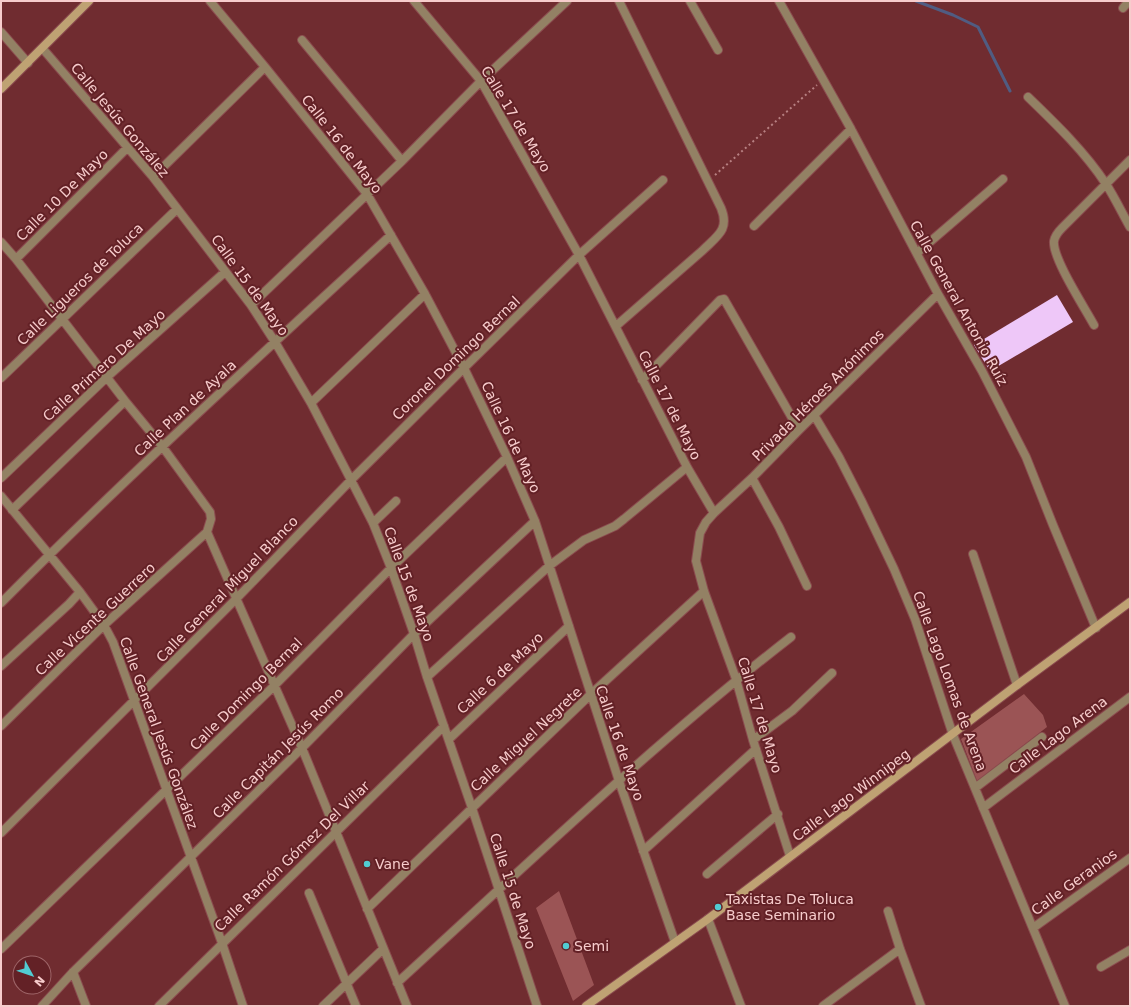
<svg xmlns="http://www.w3.org/2000/svg" width="1131" height="1007" font-family="'DejaVu Sans',sans-serif">
	<rect width="100%" height="100%" fill="#702c30"/>
	<!-- green -->
	<path fill="#9b5455" d="M1024 694 1043 715 1047 727 977 781 961 739Z
		M559 891 594 985 573 1001 536 908Z"/>
	<g fill="none" stroke-linecap="round" stroke-linejoin="round">
		<!-- stream -->
		<path stroke="#505c82" stroke-width="3" d="M916 1 953 15 978 27 1010 91"/>
	</g>
	<!-- building -->
	<path fill="#eec7f8" d="M1057 295 1073 322 990 371 974 345Z"/>
	<g fill="none" stroke-linecap="round" stroke-linejoin="round">
		<defs>
			<path id="minor" d="M210 1 265 67 367 194 425 294 464 368 507 457 535 521 619 781 675 942
				M414 1 481 81 579 255 687 467 714 513
				M690 1 718 50
				M779 1 851 129 938 294 982 371 1026 457 1053 525 1096 628
				M1123 8 1129 1
				M1 32 28 63
				M302 40 402 161
				M43 49 153 177 251 305 275 342 311 403 351 480 373 523 391 568 414 634 427 677 472 808 537 1006
				M1028 97C1056 124 1085 152 1106 184 1115 198 1122 213 1130 227
				M153 177 265 67
				M754 226 851 129
				M1 242 16 259 125 401 162 446 210 512 211 519 207 532 104 625 1 726
				M917 253 1003 179
				M16 259 127 148
				M251 305 402 161 481 81 567 1
				M1094 325C1085 308 1052 258 1054 241 1055 236 1059 231 1062 228L1130 160
				M616 326 702 251C717 236 730 230 721 208L619 1
				M1 378 177 209
				M642 380 720 300 724 299 799 430
				M311 403 425 294
				M814 415 839 457 861 500 894 569 915 619 953 735 1065 1006
				M1 478 107 377 225 272
				M752 478 779 527 807 586
				M1 496 80 592 104 625 113 642 222 943 243 1006
				M12 510 125 401
				M373 523 396 501
				M207 532 302 748 407 1006
				M973 554 1017 685
				M1 603C127 476 260 356 391 235
				M1 666 69 604 80 592
				M427 677 549 566 584 540 615 526 624 519 687 467
				M449 739 569 626
				M753 740 792 711 832 673
				M975 788 1042 737
				M983 808 1130 697
				M1 833 237 598 351 480 464 368 579 255 663 180
				M643 851 756 749
				M790 856 753 740 736 679 704 591 696 561 700 533 706 522 714 513 752 478 799 430 938 294
				M707 874 778 814
				M309 893 356 1006
				M367 909 590 695 704 591
				M888 911 900 949 921 1006
				M708 919 741 1006
				M1033 928 1130 858
				M1 949 274 686 391 568 507 457
				M1101 967 1130 950
				M73 972 86 1006
				M397 983C526 865 653 744 791 637
				M42 1006 73 972 302 748 414 634 535 521
				M159 1006 444 726
				M323 1006 383 949
				M823 1006 900 949"/>
			<path id="secondary" d="M1 89 89 1
				M586 1006 708 919 1017 685 1130 602"/>
		</defs>
		<!-- minor casing -->
		<use href="#minor" stroke="#8b4c4f" stroke-width="10"/>
		<!-- secondary casing -->
		<use href="#secondary" stroke="#8b4c4f" stroke-width="10"/>
		<!-- path -->
		<path stroke="#b78082" stroke-width="2" stroke-dasharray="2 3" stroke-linecap="butt" d="M715 175 817 85"/>
		<!-- minor -->
		<use href="#minor" stroke="#938164" stroke-width="8"/>
		<!-- secondary -->
		<use href="#secondary" stroke="#bfa273" stroke-width="8"/>
	</g>
	<!-- markers -->
	<g fill="#51ccd2" stroke="#632126" stroke-width="1.5">
		<circle cx="367" cy="864" r="4"/>
		<circle cx="718" cy="907" r="4"/>
		<circle cx="566" cy="946" r="4"/>
	</g>
	<g text-anchor="middle" dominant-baseline="central" stroke-width="4" stroke-linejoin="round" paint-order="stroke">
		<!-- street labels -->
		<g font-size="14" fill="#f7cccc" stroke="#632126">
			<text transform="translate(516 119) rotate(59)">Calle 17 de Mayo</text>
			<text transform="translate(120 120) rotate(50)">Calle Jesús González</text>
			<text transform="translate(342 144) rotate(52)">Calle 16 de Mayo</text>
			<text transform="translate(62 195) rotate(-45)">Calle 10 De Mayo</text>
			<text transform="translate(80 284) rotate(-44)">Calle Ligueros de Toluca</text>
			<text transform="translate(250 285) rotate(54)">Calle 15 de Mayo</text>
			<text transform="translate(959 303) rotate(61)">Calle General Antonio Ruíz</text>
			<text transform="translate(456 358) rotate(-44)">Coronel Domingo Bernal</text>
			<text transform="translate(104 365) rotate(-42)">Calle Primero De Mayo</text>
			<text transform="translate(818 395) rotate(-45)">Privada Héroes Anónimos</text>
			<text transform="translate(670 405) rotate(63)">Calle 17 de Mayo</text>
			<text transform="translate(185 408) rotate(-43)">Calle Plan de Ayala</text>
			<text transform="translate(511 437) rotate(65)">Calle 16 de Mayo</text>
			<text transform="translate(409 584) rotate(70)">Calle 15 de Mayo</text>
			<text transform="translate(227 589) rotate(-46)">Calle General Miguel Blanco</text>
			<text transform="translate(95 619) rotate(-43)">Calle Vicente Guerrero</text>
			<text transform="translate(500 673) rotate(-43)">Calle 6 de Mayo</text>
			<text transform="translate(950 681) rotate(70)">Calle Lago Lomas de Arena</text>
			<text transform="translate(246 694) rotate(-45)">Calle Domingo Bernal</text>
			<text transform="translate(760 715) rotate(73)">Calle 17 de Mayo</text>
			<text transform="translate(159 733) rotate(70)">Calle General Jesús González</text>
			<text transform="translate(1058 735) rotate(-37)">Calle Lago Arena</text>
			<text transform="translate(526 739) rotate(-43)">Calle Miguel Negrete</text>
			<text transform="translate(620 743) rotate(71)">Calle 16 de Mayo</text>
			<text transform="translate(278 753) rotate(-45)">Calle Capitán Jesús Romo</text>
			<text transform="translate(851 795) rotate(-37)">Calle Lago Winnipeg</text>
			<text transform="translate(292 856) rotate(-44)">Calle Ramón Gómez Del Villar</text>
			<text transform="translate(1074 882) rotate(-36)">Calle Geranios</text>
			<text transform="translate(513 891) rotate(72)">Calle 15 de Mayo</text>
		</g>
		<!-- poi labels -->
		<g font-size="14" fill="#f7cccc" stroke="#632126" text-anchor="start">
			<text x="375" y="864">Vane</text>
			<text x="726" y="899">Taxistas De Toluca<tspan x="726" dy="16">Base Seminario</tspan></text>
			<text x="574" y="946">Semi</text>
		</g>
	</g>
	<!-- border -->
	<rect width="1131" height="1007" fill="none" stroke="#f7cccc" stroke-width="4"/>
	<!-- north arrow -->
	<g transform="translate(32 975) rotate(130)"><circle r="19" fill="#632126" stroke="#9e6568"/>
	<path d="M0-3L7 15L0 10L-7 15Z" fill="#51ccd2"/>
	<text y="-6" font-size="11" font-weight="bold" text-anchor="middle" fill="#f7cccc">N</text>
	</g>
</svg>
